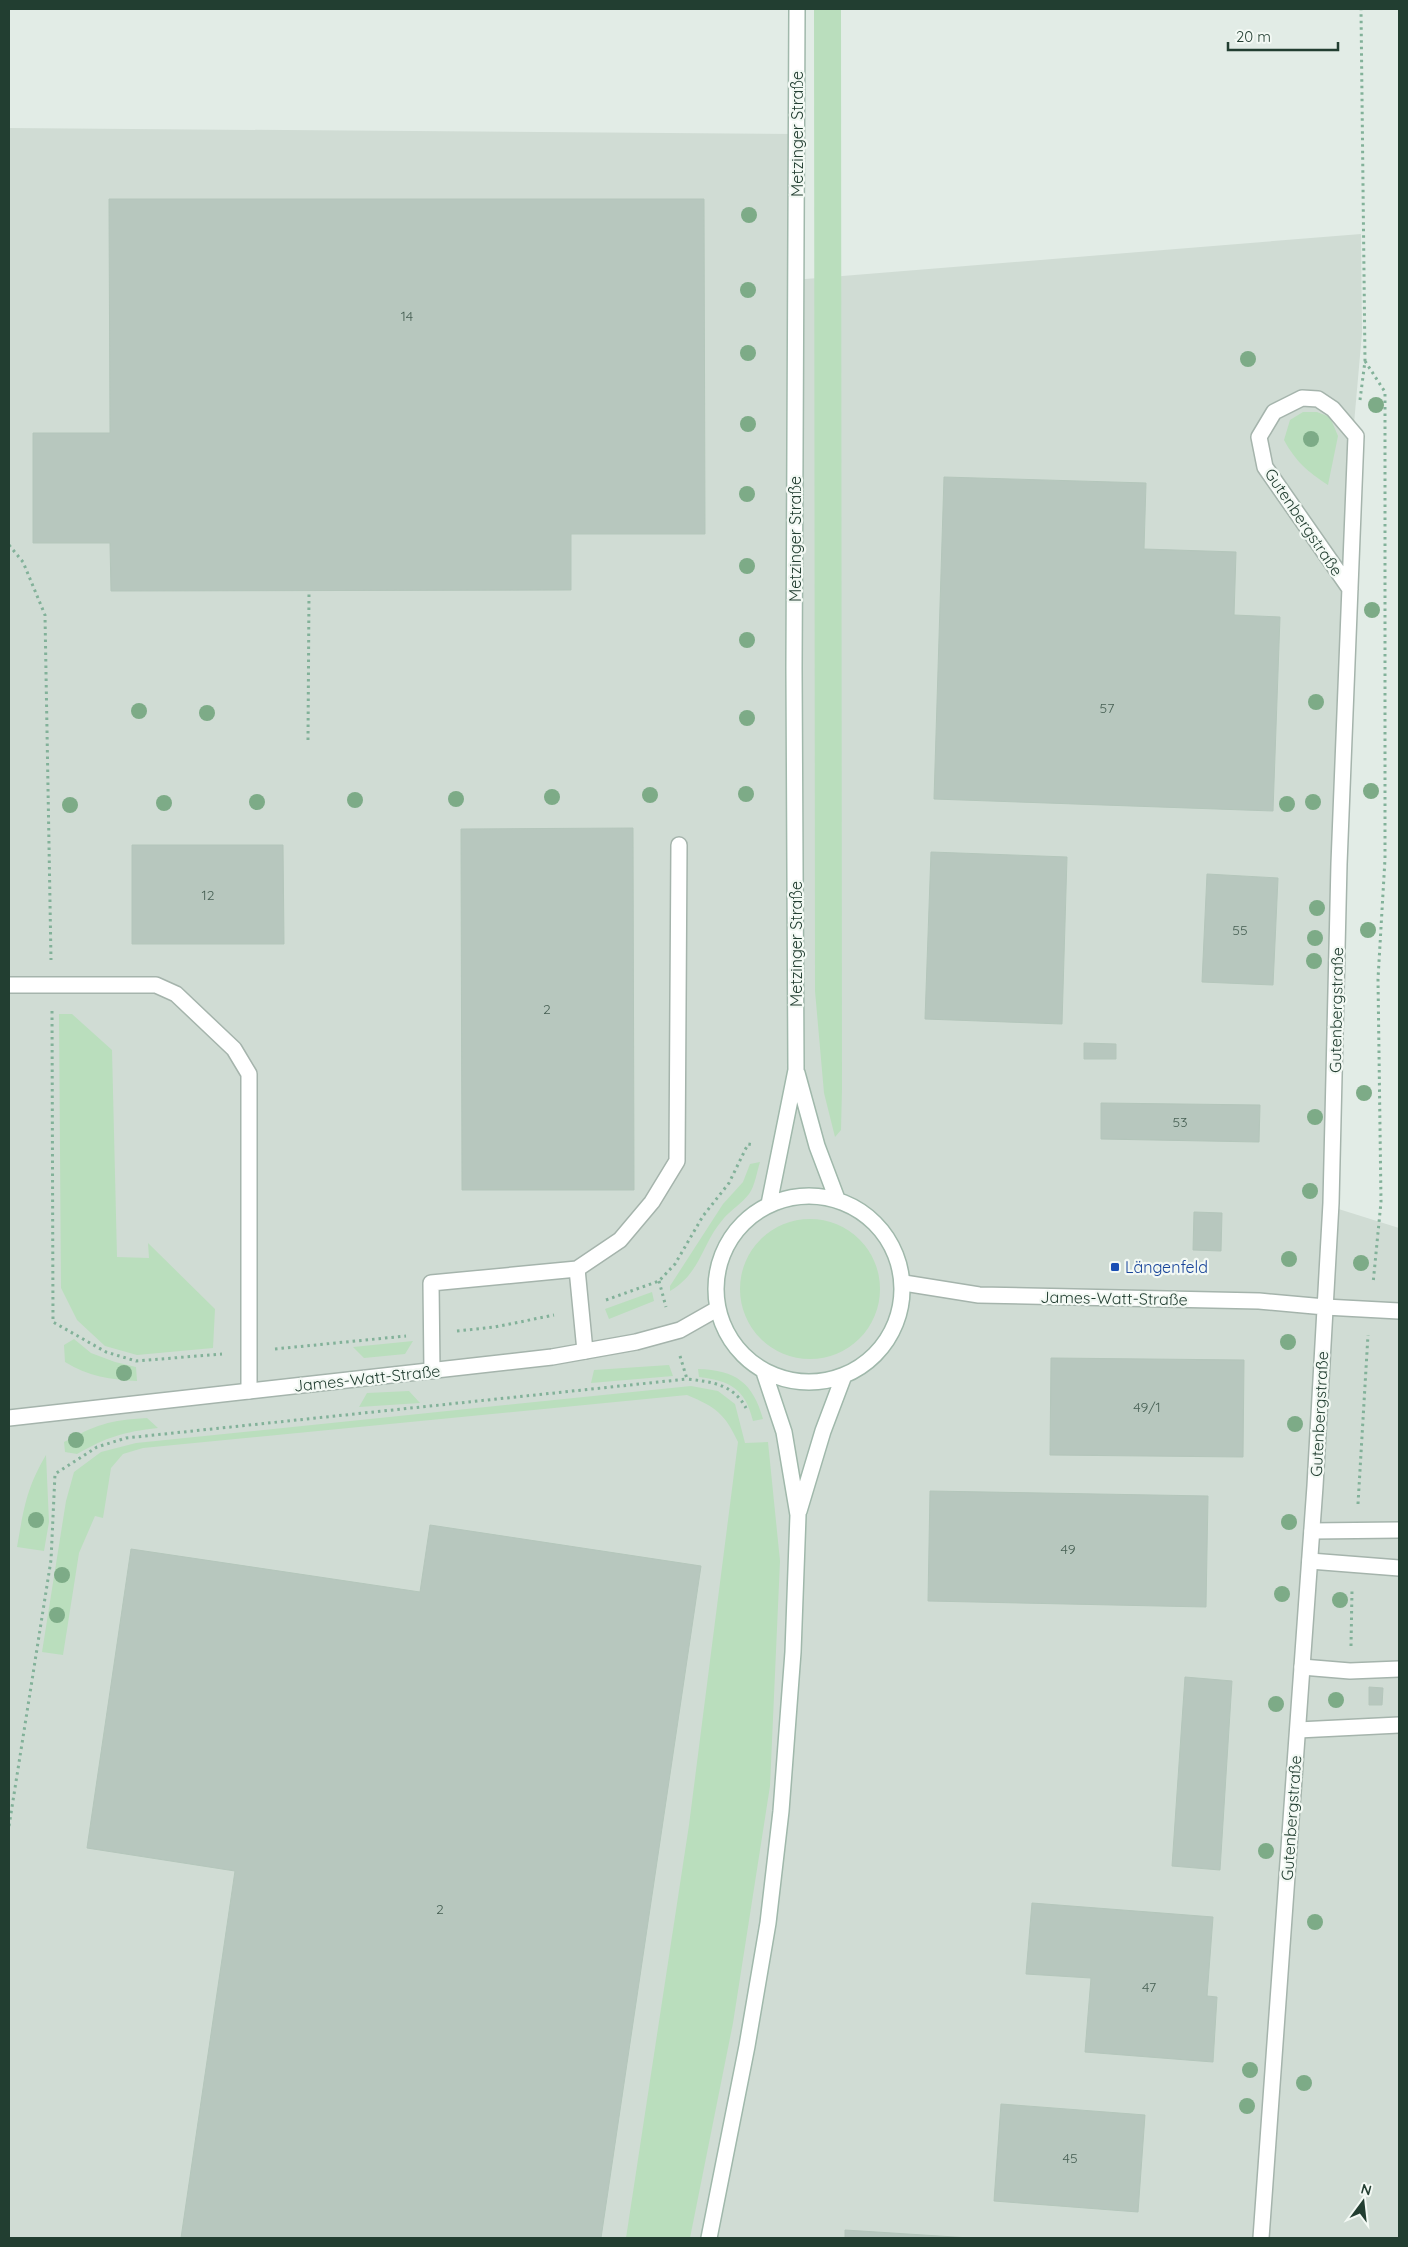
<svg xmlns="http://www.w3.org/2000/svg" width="1408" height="2247" font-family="Quicksand,sans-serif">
	<rect width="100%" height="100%" fill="#e2ece6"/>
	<!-- built -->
	<path fill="#d0dcd4" d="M9 128 794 134 793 280 1361 234 1362 333 1353 435 1329 1206 1399 1228V2238H9Z"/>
	<!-- green -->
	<path fill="#badebd" d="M814 9H841L842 1089 841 1130 835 1137 824 1093 815 991Z
		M1303 412H1317L1330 417 1338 436 1328 485C1307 471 1296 462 1284 440L1290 420Z
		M59 1014H72L112 1050 117 1257 149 1258 148 1243 215 1309 213 1348 137 1355 105 1346 77 1320 61 1288Z
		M760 1162C757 1171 755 1186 749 1194 742 1203 731 1210 724 1218 701 1244 702 1272 670 1291V1286L723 1204 743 1182 750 1164Z
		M740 1289a70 70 0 1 1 140 0a70 70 0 1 1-140 0Z
		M652 1292 654 1301 609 1319 605 1309Z
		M74 1339 91 1353 115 1362 136 1367 137 1381C112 1380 87 1376 65 1362L64 1345Z
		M413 1341 405 1354 364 1358 353 1347Z
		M669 1365 673 1376 591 1383 594 1370Z
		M698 1369C736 1370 753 1383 763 1419L753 1421C745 1388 730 1381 699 1377Z
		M691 1386 718 1391 735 1404 745 1443 768 1442 780 1561 770 1786 733 2023 690 2238H626L689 1825 738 1442C725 1414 716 1407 687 1395L143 1448 123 1454 111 1468 103 1518 95 1516 79 1553 63 1655 42 1652 66 1501 74 1472 101 1452 136 1443Z
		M409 1391 420 1403 359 1407 367 1393Z
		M147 1418 158 1428C123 1432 107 1437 77 1454L65 1452 64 1442C96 1425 109 1420 147 1418Z
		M46 1455 49 1522 44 1551 17 1547C24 1508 26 1489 46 1455Z"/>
	<!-- building -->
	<path fill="#b7c7be" stroke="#b4c6bb" d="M109 199H704L705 534H571V590L111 591 110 543H33V433H110Z
		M944 477 1146 483 1144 549 1236 552 1234 615 1280 617 1273 811 934 799Z
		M633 828 634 1190H462L461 829Z
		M132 845H283L284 944H132Z
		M931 852 1067 857 1062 1024 925 1019Z
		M1207 874 1278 878 1273 985 1202 982Z
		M1084 1043 1116 1044V1059H1084Z
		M1101 1103 1260 1105 1259 1142 1101 1139Z
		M1194 1212 1222 1213 1221 1251 1193 1250Z
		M1051 1358 1244 1360 1243 1457 1050 1455Z
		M930 1491 1208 1496 1206 1607 928 1601Z
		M430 1525 701 1566 601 2238H181L235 1871 87 1848 131 1549 420 1592Z
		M1185 1677 1232 1681 1220 1870 1172 1866Z
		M1369 1687 1383 1688 1382 1705H1369Z
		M1032 1903 1213 1917 1207 1996 1217 1997 1213 2062 1085 2052 1091 1978 1026 1974Z
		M1001 2104 1145 2115 1138 2212 994 2201Z
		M845 2230 970 2238H845Z"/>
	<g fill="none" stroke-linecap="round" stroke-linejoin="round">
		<defs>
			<path id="lane" d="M9 985H156L176 994 234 1049 249 1074V1391
				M1325 1307 1399 1311
				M585 1351 577 1269 620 1240 652 1202 677 1161 679 845
				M432 1371 431 1283 577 1269
				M1312 1531 1399 1530
				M1310 1561 1399 1568
				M1302 1667 1350 1671 1399 1669
				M1298 1730 1399 1725"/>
			<path id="street" d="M904 1283 979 1295 1259 1301 1325 1307
				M9 1418 552 1357 636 1342 680 1330 717 1309
				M1261 2238 1315 1486 1331 1203 1339 864 1356 436 1333 409 1318 399 1302 398 1274 412 1259 437 1265 467 1350 589"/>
			<path id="secondary" d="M797 1073 817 1146 837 1199
				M716 1289a93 93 0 1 1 186 0a93 93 0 1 1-186 0Z
				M769 1204 796 1070 794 668 797 9
				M799 1511 823 1431 843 1378
				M709 2238 747 2046 768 1923 781 1811 793 1652 798 1515 784 1432 764 1372"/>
		</defs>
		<!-- lane casing -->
		<use href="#lane" stroke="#a5b4ac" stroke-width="18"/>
		<!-- street casing -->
		<use href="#street" stroke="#a5b4ac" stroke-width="18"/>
		<!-- secondary casing -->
		<use href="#secondary" stroke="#a0b8ab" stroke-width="18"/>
		<!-- path -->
		<path stroke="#82b199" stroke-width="3" stroke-dasharray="2.5 4" stroke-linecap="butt" d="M1365 361 1385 392V859L1378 979 1381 1202 1373 1284
			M1360 400 1365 361 1361 9
			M9 545 23 562 45 615 51 960
			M308 740 309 591
			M52 1011 53 1322 106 1352 136 1361 222 1354
			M659 1281 666 1307
			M606 1300 659 1281 675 1264 703 1216 729 1183 748 1144 754 1145
			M457 1331 495 1327 554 1315
			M275 1349 406 1336
			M680 1356 687 1379C712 1382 733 1384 746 1408
			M1358 1504 1368 1335
			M1351 1646 1352 1590
			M9 1826 51 1560 55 1474 97 1447 126 1438 687 1379"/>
		<!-- lane -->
		<use href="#lane" stroke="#fff" stroke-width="15"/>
		<!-- street -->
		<use href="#street" stroke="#fff" stroke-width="15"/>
		<!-- secondary -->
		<use href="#secondary" stroke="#fff" stroke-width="15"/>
	</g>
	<!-- trees -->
	<g fill="#7dab87">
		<circle cx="749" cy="215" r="8"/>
		<circle cx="748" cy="290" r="8"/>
		<circle cx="748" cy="353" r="8"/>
		<circle cx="1248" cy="359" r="8"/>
		<circle cx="1376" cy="405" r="8"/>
		<circle cx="748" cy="424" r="8"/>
		<circle cx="1311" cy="439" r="8"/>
		<circle cx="747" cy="494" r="8"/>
		<circle cx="747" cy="566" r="8"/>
		<circle cx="1372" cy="610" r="8"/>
		<circle cx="747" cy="640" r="8"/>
		<circle cx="1316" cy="702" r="8"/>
		<circle cx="139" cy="711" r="8"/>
		<circle cx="207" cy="713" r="8"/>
		<circle cx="747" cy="718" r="8"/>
		<circle cx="1371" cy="791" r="8"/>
		<circle cx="746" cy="794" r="8"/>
		<circle cx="650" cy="795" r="8"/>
		<circle cx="552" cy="797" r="8"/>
		<circle cx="456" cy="799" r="8"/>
		<circle cx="355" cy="800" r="8"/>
		<circle cx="257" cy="802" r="8"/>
		<circle cx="1313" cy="802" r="8"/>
		<circle cx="164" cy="803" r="8"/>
		<circle cx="1287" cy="804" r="8"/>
		<circle cx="70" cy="805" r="8"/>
		<circle cx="1317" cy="908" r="8"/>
		<circle cx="1368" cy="930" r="8"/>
		<circle cx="1315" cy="938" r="8"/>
		<circle cx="1314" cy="961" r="8"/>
		<circle cx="1364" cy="1093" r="8"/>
		<circle cx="1315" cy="1117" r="8"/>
		<circle cx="1310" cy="1191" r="8"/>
		<circle cx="1289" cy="1259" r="8"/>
		<circle cx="1361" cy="1263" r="8"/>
		<circle cx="1288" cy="1342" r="8"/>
		<circle cx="124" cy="1373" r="8"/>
		<circle cx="1295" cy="1424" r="8"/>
		<circle cx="76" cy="1440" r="8"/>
		<circle cx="36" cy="1520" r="8"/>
		<circle cx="1289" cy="1522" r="8"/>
		<circle cx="62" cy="1575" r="8"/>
		<circle cx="1282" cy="1594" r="8"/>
		<circle cx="1340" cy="1600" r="8"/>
		<circle cx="57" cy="1615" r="8"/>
		<circle cx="1336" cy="1700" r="8"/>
		<circle cx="1276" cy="1704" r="8"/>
		<circle cx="1266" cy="1851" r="8"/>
		<circle cx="1315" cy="1922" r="8"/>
		<circle cx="1250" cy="2070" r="8"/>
		<circle cx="1304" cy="2083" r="8"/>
		<circle cx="1247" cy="2106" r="8"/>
	</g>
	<!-- markers -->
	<rect fill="#1a4fb4" stroke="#f3f9f4" stroke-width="2" x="1110" y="1262" width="10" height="10" rx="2.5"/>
	<g text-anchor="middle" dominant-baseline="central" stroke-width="4.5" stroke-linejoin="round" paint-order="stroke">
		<!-- number labels -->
		<g font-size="14" fill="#476054">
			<text x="407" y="316">14</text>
			<text x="1107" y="708">57</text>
			<text x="208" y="895">12</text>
			<text x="1240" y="930">55</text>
			<text x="547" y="1009">2</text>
			<text x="1180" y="1122">53</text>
			<text x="1147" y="1407">49/1</text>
			<text x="1068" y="1549">49</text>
			<text x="440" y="1909">2</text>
			<text x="1149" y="1987">47</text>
			<text x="1070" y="2158">45</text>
		</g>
		<!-- street labels -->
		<g font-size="16" fill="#223e31" stroke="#f3f9f4">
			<text transform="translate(797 134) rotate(-90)">Metzinger Straße</text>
			<text transform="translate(1304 522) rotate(56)">Gutenbergstraße</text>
			<text transform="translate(795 539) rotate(-90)">Metzinger Straße</text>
			<text transform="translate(796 944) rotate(-90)">Metzinger Straße</text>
			<text transform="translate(1336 1010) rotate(-89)">Gutenbergstraße</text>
			<text transform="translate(1114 1298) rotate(1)">James-Watt-Straße</text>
			<text transform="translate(367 1378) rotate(-6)">James-Watt-Straße</text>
			<text transform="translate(1319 1414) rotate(-87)">Gutenbergstraße</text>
			<text transform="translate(1291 1818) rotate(-86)">Gutenbergstraße</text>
		</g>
		<!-- transit labels -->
		<g font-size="16" fill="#164399" stroke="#f3f9f4" text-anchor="start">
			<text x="1125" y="1267">Längenfeld</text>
		</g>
	</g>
	<!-- border -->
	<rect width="1408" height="2247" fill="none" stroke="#223e31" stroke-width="20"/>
	<!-- north arrow -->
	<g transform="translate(1363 2202) rotate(15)" stroke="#f3f9f4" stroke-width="4" paint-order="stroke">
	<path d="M0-4L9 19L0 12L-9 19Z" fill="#223e31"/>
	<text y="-8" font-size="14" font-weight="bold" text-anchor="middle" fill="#223e31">N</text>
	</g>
	<!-- scale -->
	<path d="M1228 42v8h110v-8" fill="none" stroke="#223e31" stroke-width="2.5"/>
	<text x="1236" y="42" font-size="15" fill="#223e31" stroke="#f3f9f4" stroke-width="4" paint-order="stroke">20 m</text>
</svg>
